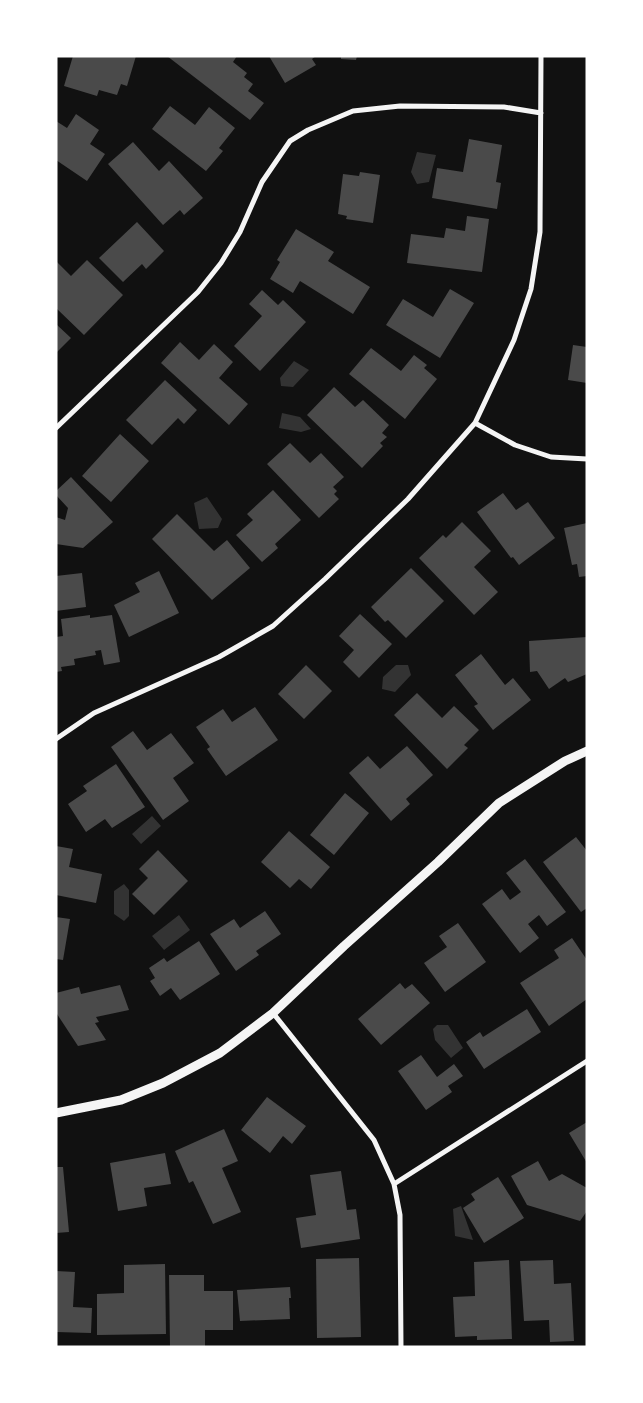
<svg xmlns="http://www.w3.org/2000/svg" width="643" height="1403" font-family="'Zilla Slab',serif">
	<rect width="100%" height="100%" fill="#111"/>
	<!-- water -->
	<path fill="#333" d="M417 152 436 155 429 182 417 184 411 172Z
		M294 361 309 370 293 387 281 386 280 378Z
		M282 413 300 417 311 429 301 432 279 428Z
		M207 497 222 519 218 528 199 529 194 503Z
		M396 665H408L411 675 395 692 382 689 383 677Z
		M152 816 161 826 141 844 132 834Z
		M124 884 129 890V916L124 921 114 914V891Z
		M179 915 190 930 164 950 152 936Z
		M437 1025H448L463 1048 451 1058 435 1040 433 1029Z
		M461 1206 473 1240 455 1236 453 1209Z"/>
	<!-- building -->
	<path fill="#4a4a4a" d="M73 56H136L127 86 121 84 117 95 99 90 97 96 64 86Z
		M167 56H237L233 62 247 73 244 77 253 84 248 91 264 103 250 120Z
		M269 56H316L312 59 316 65 285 83Z
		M341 56H357L356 60 341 59Z
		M170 106 195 125 209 107 235 128 219 148 223 151 206 171 152 129Z
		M76 114 99 130 90 144 105 154 87 181 56 160V121L67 128Z
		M469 139 502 145 496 182 501 183 497 209 432 198 437 168 463 172Z
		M133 142 159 171 169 161 203 198 184 215 180 210 163 225 108 164Z
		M360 172 380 175 373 223 346 219 347 216 338 214 343 174 359 176Z
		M467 216 489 219 482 272 407 263 411 234 444 238 446 228 465 231Z
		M137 222 164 251 146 269 142 264 123 282 99 258Z
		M296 229 334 252 328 261 370 287 353 314 300 281 293 293 270 279 280 262 277 260Z
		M87 260 123 295 84 335 56 308V261L71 276Z
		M450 289 474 303 440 358 386 325 403 299 433 317Z
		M262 290 278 305 283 300 306 322 260 371 234 346 262 316 249 304Z
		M56 324 71 338 56 353Z
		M180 342 199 360 214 344 233 362 219 378 248 404 229 425 161 363Z
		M573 345 587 347V383L568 380Z
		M371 348 401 371 414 355 427 365 424 368 437 379 405 419 349 374Z
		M165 380 197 410 184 424 178 418 152 445 126 420Z
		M334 387 355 407 363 400 389 425 382 433 387 437 380 443 383 446 362 468 307 415Z
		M120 434 149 461 111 502 82 476Z
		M290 443 310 463 321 453 344 477 333 487 337 491 334 494 339 499 319 518 267 464Z
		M71 477 113 522 83 548 56 544V517L65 520 68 508 56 495V491Z
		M273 490 301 520 275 544 278 548 262 562 236 535 253 520 247 514Z
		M503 493 516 510 528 502 555 538 519 565 513 557 511 558 477 512Z
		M177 514 214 551 227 540 250 568 212 600 152 539Z
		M462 522 491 551 474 567 498 592 474 615 419 558 443 535 446 538Z
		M587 523V576L579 577 577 564 572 565 564 528Z
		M411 568 444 601 406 638 388 620 385 622 371 607Z
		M159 571 179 613 129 637 114 605 140 592 135 583Z
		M82 573 86 607 56 611V576Z
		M360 614 392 644 359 678 343 662 354 650 339 636Z
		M90 615V618L112 615 120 662 104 665 101 650 95 651 96 655 74 659 75 665 61 667 62 671 56 672V637L63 636 61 619Z
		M587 637V674L568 682 565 678 549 689 537 671 530 672 529 641Z
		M481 654 505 685 513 678 531 700 493 730 474 706 478 704 455 675Z
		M306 665 332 691 304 719 278 694Z
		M417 693 442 718 454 706 479 730 464 745 468 748 447 769 394 715Z
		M255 707 278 740 226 776 207 749 210 747 196 727 223 709 232 722Z
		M133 731 147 750 171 733 194 763 173 778 189 801 163 820 111 747Z
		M407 746 433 775 406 799 410 804 391 821 349 773 368 756 380 769Z
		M116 764 145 807 112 828 105 819 86 832 68 804 87 791 83 786Z
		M345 793 369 813 334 855 310 835Z
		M289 831 330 867 311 889 299 879 290 888 261 862Z
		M576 837 587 851V908L581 912 543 862Z
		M56 846 73 849 69 867 102 874 96 903 56 895Z
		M158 850 188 881 154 915 132 894 148 878 139 869Z
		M525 859 566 912 547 926 539 915 528 924 539 938 520 953 482 904 502 889 510 900 521 892 506 873Z
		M265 911 281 934 256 951 259 955 236 971 210 934 234 919 240 928Z
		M56 917 70 919 63 960 56 959Z
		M458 923 486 962 445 992 424 963 447 947 439 936Z
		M572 938 587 960V999L549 1026 520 983 559 958 554 950Z
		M199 941 220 974 180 1000 171 988 160 996 150 981 155 978 149 968 164 958 167 962Z
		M400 983 405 989 412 984 430 1003 381 1045 358 1019Z
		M120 985 129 1010 96 1017 99 1022 95 1023 106 1040 78 1046 57 1014 56 993 79 987 81 994Z
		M527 1009 541 1032 484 1069 466 1042 480 1032 483 1037Z
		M421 1055 437 1077 454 1064 463 1076 448 1086 452 1092 426 1110 398 1071Z
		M267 1097 306 1126 292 1144 283 1136 270 1153 241 1130Z
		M587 1122V1163L569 1133Z
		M224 1129 238 1161 222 1168 241 1212 213 1224 193 1181 189 1183 175 1151Z
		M165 1153 171 1184 144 1188 147 1206 118 1211 110 1163Z
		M538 1161 549 1181 562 1174 587 1188V1211L580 1221 527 1205 511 1176Z
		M56 1167H63L69 1232 56 1233Z
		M341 1171 347 1210 356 1209 360 1239 301 1248 296 1218 316 1215 310 1175Z
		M498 1177 524 1218 484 1243 463 1208 475 1200 471 1194Z
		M359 1258 361 1337 317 1338 316 1259Z
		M509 1260 512 1339 477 1340V1336L455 1337 453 1297 475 1296 474 1262Z
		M553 1260 554 1284 571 1283 574 1341 550 1342 549 1320 524 1321 520 1261Z
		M165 1264 166 1334 97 1335V1294L124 1293V1265Z
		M56 1271 75 1272 73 1307 92 1308 91 1333 56 1332Z
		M169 1275H204V1291H233V1330H205V1347H170Z
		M290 1287 291 1298H289L290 1319 240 1321 237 1290Z"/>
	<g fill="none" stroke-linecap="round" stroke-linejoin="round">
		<!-- minor -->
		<path stroke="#f5f5f5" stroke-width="5" d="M475 423 515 445 551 457 587 459
			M56 428 198 292 221 263 240 232 262 182 290 141 308 130 353 111 400 106 504 107 541 113
			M56 739 94 713 219 657 273 626 325 579 408 499 475 423 514 340 531 289 540 232 541 56
			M273 1013 374 1140 394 1184 400 1215 401 1347
			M394 1184 587 1061"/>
		<!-- tertiary -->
		<path stroke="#f5f5f5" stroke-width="9" d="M56 1113 121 1100 163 1083 220 1053 273 1013 344 946 438 862 499 803 565 761 587 751"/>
	</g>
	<!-- border -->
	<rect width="643" height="1403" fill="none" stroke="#ffffff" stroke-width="115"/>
</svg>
